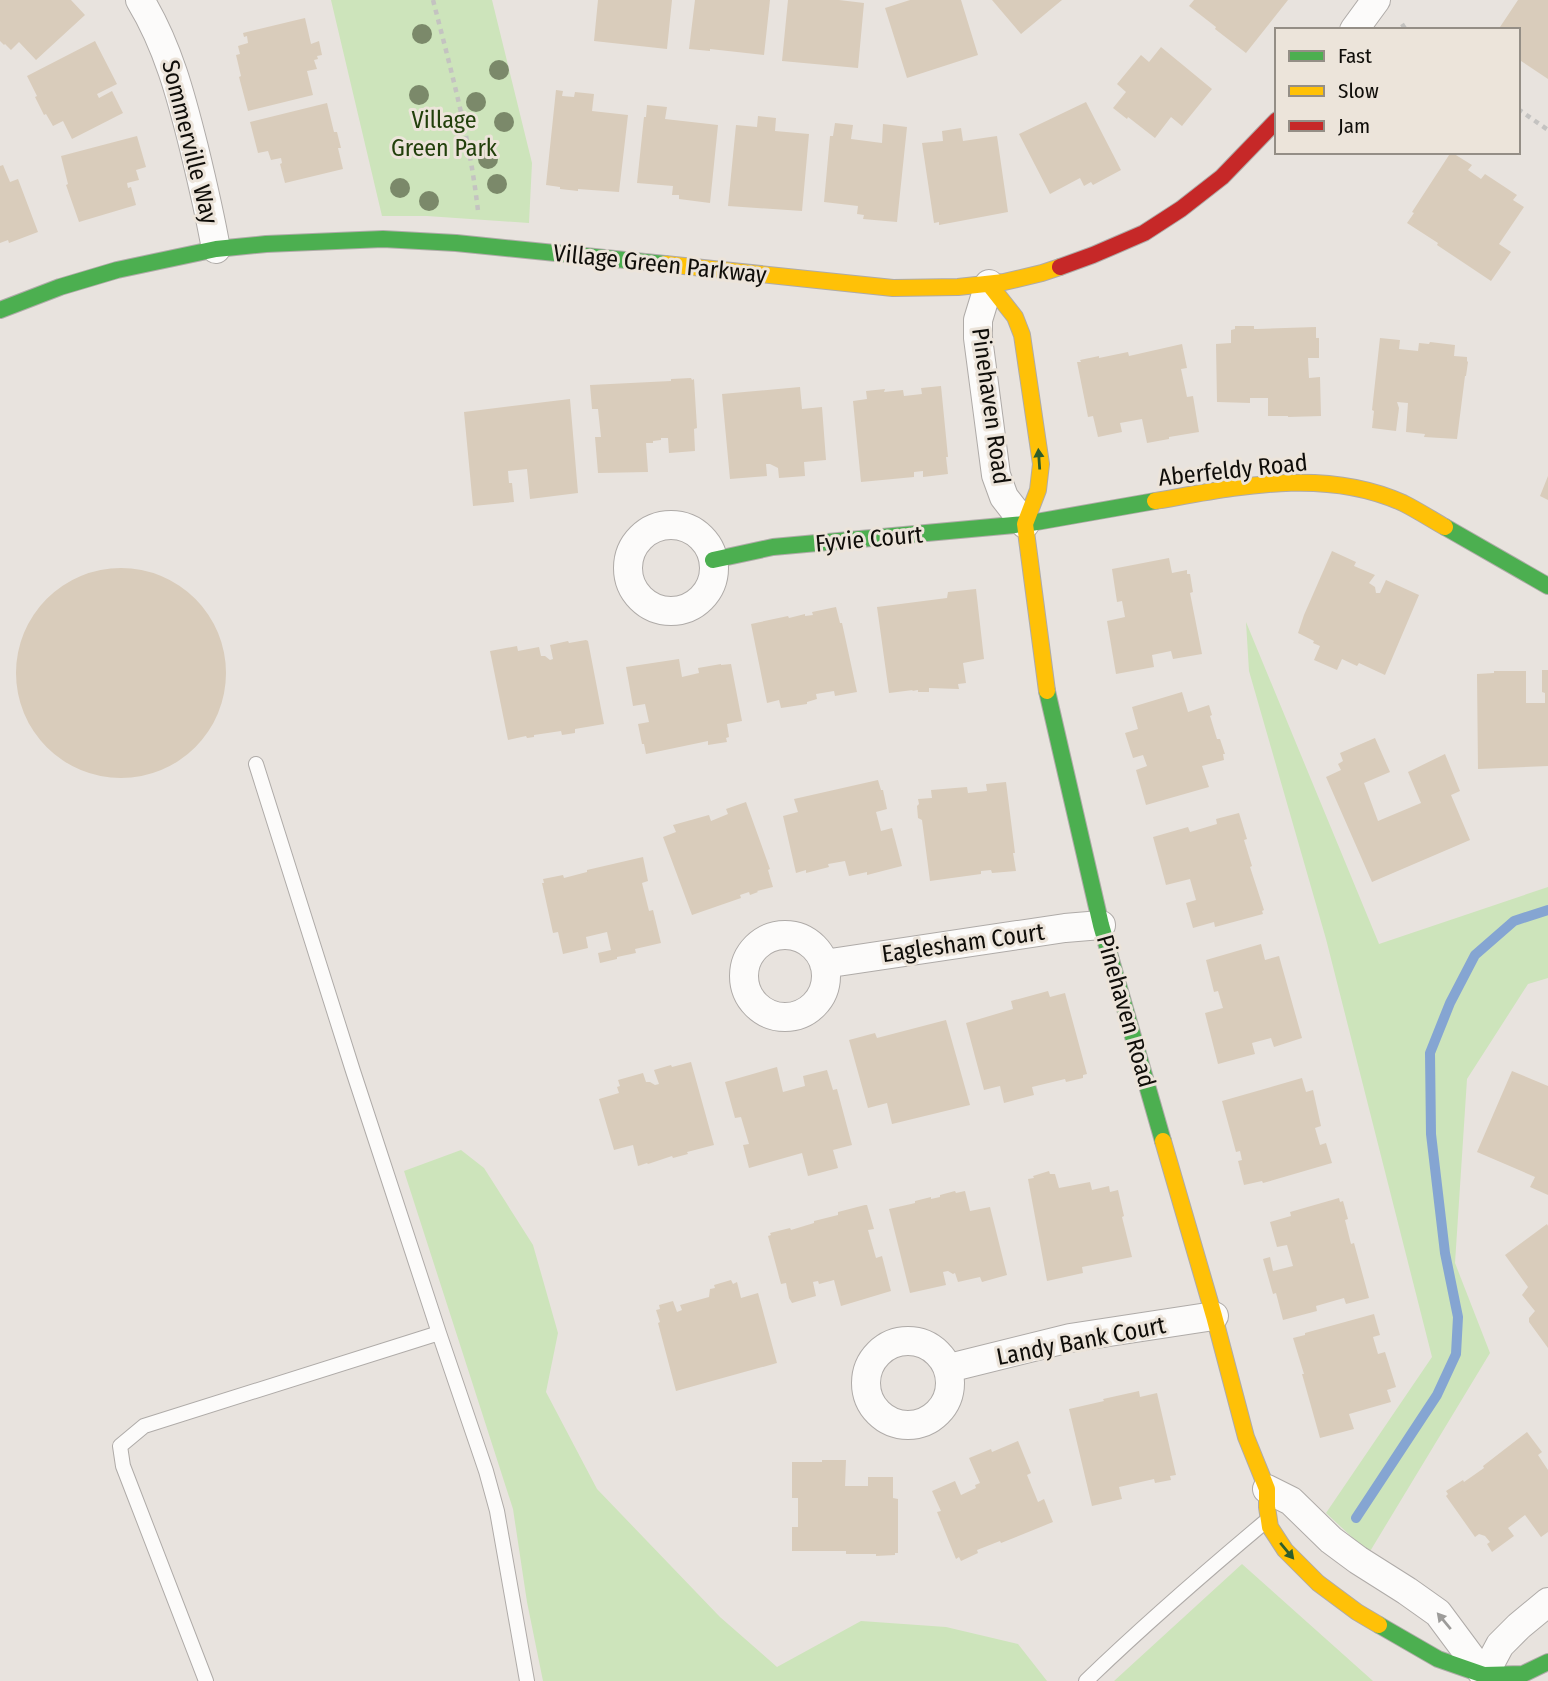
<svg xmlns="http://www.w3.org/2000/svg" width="1548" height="1681" font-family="'Fira Sans Condensed',sans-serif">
	<rect width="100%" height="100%" fill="#e8e3de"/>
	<!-- green -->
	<path fill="#cde4bb" d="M331 0H492L532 163 529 223 427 216H382Z
		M1246 622 1379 944 1548 887V978L1528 984 1467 1079 1455 1263 1490 1353 1369 1553 1326 1513 1432 1357 1326 939 1249 671Z
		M461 1150 484 1168 533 1245 558 1333 546 1392 597 1489 720 1617 777 1667 861 1621 946 1627 1018 1644 1047 1681H543L527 1602 513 1509 404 1171Z
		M1242 1564 1373 1681H1114Z"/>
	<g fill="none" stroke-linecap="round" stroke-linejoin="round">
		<!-- stream -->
		<path stroke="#85a5d2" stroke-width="10" d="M1356 1518 1437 1395 1456 1354 1458 1317 1445 1253 1431 1134 1430 1053 1450 1003 1475 955 1514 921 1548 910"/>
	</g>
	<!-- building -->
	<path fill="#d9ccbb" d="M0 0H71L85 15 36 60 19 42 11 50 5 44 4 45 0 41Z
		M598 0H672L667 49 594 41Z
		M695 0H770L764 55 710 49V51L689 49Z
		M788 0H839L864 3 858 68 782 61Z
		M910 0H961L978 55 907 78 885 8Z
		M992 0H1062L1021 34Z
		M1194 0H1288L1246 53 1215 29 1216 27 1189 6Z
		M1518 0H1548V79L1518 59V30H1498Z
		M305 18 311 44 319 41 322 55 317 56 318 59 314 60 317 69 307 71 313 95 248 111 239 77 241 76 236 55 240 54 238 46 248 43 247 36 244 37 243 33Z
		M95 41 117 84 97 94 99 98 112 91 123 113 72 139 63 121 53 126 46 114 44 115 35 97 37 96 27 76Z
		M1161 47 1212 89 1182 126 1171 117 1155 138 1128 117 1127 119 1113 108 1126 92 1117 84 1141 55 1149 62Z
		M556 90 563 91 562 96 574 97 575 92 594 94 592 111 628 115 619 192 578 189V191L560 189V187L546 185Z
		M1086 102 1121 170 1093 185 1091 182 1084 186 1080 178 1050 194 1019 134Z
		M327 103 334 132H337L341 148H338L343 169 285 183 280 164 282 163 281 158 271 160 268 151 258 153 250 122Z
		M647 105 667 107 665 119 718 125 710 203 679 199V195H672L673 186 637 183 644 117H646Z
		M758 116 776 118 775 131 809 134 802 211 728 206 736 125 757 127Z
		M835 123 853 125 851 139 882 143 883 124 907 127 897 222 863 219 864 215 857 214 858 206 824 202 830 136H833Z
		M961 128 963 141 997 136 1008 212 939 225V222L934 223 922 143 943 141 942 131Z
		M137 136 146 167 136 170 139 180 127 183 128 188 131 187 136 205 79 222 66 185 68 184 61 156Z
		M1451 152 1472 165 1468 170 1481 179 1485 174 1517 195 1513 200 1524 207 1499 244 1511 252 1491 281 1437 245 1438 243 1407 223 1414 213 1412 212Z
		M3 165 10 182 18 179 38 232 9 243 8 240 0 243V166Z
		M1235 326H1254V329H1257L1316 327V338H1319V358H1308L1309 378 1320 377 1321 416 1288 417V416H1268V398H1250V403L1217 402 1216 344 1231 343V330L1235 329Z
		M1380 338 1400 340 1399 349 1418 351 1419 343 1429 344 1430 342 1455 345 1454 356 1467 357V361L1468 362 1466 376H1465L1457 439 1424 437 1425 434 1406 432 1408 403 1397 402 1399 408 1396 431 1372 428 1374 411 1372 410Z
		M1182 344 1187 368 1181 369 1187 397 1193 396 1199 432 1169 437V439L1147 443 1142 419 1120 423 1122 432 1098 437 1093 416 1088 417 1077 362H1081L1080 360 1099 356V358L1128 352 1129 356Z
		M691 378 692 380 694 379 697 428 694 429 695 451 669 453 668 438H661V440L653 441V443H646L648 472 598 473 595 437H601L598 409H592L590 385 671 381V379Z
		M941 386 948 457H946L948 474 923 477V471L914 472V477L861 482 853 401 867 399 866 391 885 389 884 392 903 390 904 396 922 394 921 388Z
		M800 387 802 409 822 407 826 460 804 462 805 476 779 478 778 468 770 464H766L767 476 730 479 722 394Z
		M570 399 578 493 530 499 527 469 508 471 509 483H512L514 502 473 506 464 412Z
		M1548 476V500L1540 496Z
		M1332 551 1356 562 1354 566 1375 575 1369 583 1375 587 1376 593H1380L1386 580 1419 595 1385 675 1359 663 1357 666 1342 659 1337 670 1314 660 1320 646 1313 643 1314 641 1298 633 1304 615Z
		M1169 558 1172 573 1187 570V574H1190L1193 592 1190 593 1202 654 1173 659 1171 651 1152 655 1154 667 1116 674 1107 621 1125 617 1122 601 1117 602 1112 569Z
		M16 673a105 105 0 1 1 210 0a105 105 0 1 1-210 0Z
		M976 589 984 659 963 663 966 683 958 684 959 689 929 688V692H918V690L912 691 913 690 889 693 877 607 947 598 948 592Z
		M836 607 840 623H842L857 692 835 696 834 691 816 694 817 699 807 702V704L781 708 779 700 767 703 751 624 788 616 789 618 805 614V616L813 615 812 612Z
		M586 640 588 641 604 724 575 729V733L562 735 561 731 534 735V737L527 738 526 736 508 740 490 651 517 646 518 651 539 647 541 656H545L550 660 553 659 550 645 568 641 569 643Z
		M679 659 682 677 699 673 698 668 721 664V665L731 664 742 721 727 724 729 737 726 738 727 742 708 745V741L646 754 644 744H642L638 724 649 722 645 704 633 706 626 667Z
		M1542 670H1548V766L1478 769 1477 674 1494 673V671H1526V703H1545V693L1542 692Z
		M1182 692 1188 712 1209 705 1212 715 1210 716 1217 739H1220L1225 754H1223L1224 760 1202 766 1209 787 1146 805 1136 770 1147 766 1143 755 1133 758 1125 733 1138 729 1132 707Z
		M1375 738 1390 772 1364 783 1378 821 1421 803 1408 772 1445 754 1460 791 1451 795 1470 840 1372 882 1326 777 1341 770 1338 764 1343 761 1340 753Z
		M878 780 881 790H883L887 809 876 812 881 831 892 828 902 866 867 875V872L849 876 845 861 828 864 829 867 806 873V870L796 873 783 816 798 812 794 799Z
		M1006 782 1015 853H1013L1016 871 992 873 991 870 981 871V874L930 881 922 820 918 818 917 806 919 804 918 799 932 798 931 790 967 787 968 793 987 791 986 784Z
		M746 802 770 869 768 870 773 887 757 891 758 892 750 895 749 892 740 895 741 898 692 915 663 837 676 832 673 825 709 815 711 821 728 814 726 809Z
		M1239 813 1247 839 1244 840 1252 866 1250 867 1264 910 1262 911 1263 914 1215 927 1214 922 1193 928 1186 903 1196 900 1190 879 1166 885 1153 837 1188 827 1190 832 1217 824 1216 819Z
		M643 857 648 881 642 883 649 911 653 910 661 943 635 949 636 953 617 957V959L600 963 598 953 611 950 607 932 586 937 588 948 563 954 558 932 553 933 542 883H544L543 879 563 875 564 878 587 872V870Z
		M1261 944 1265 960 1279 956 1302 1038 1274 1047 1271 1038 1252 1043 1255 1054 1218 1064 1205 1013 1223 1008 1218 991 1214 992 1206 960Z
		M1048 991 1050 997 1065 993 1087 1074 1083 1075V1078L1066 1082 1065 1079 1032 1087 1034 1095 1004 1103 1000 1086 984 1090 966 1023 1013 1009 1011 1001Z
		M946 1020 970 1105 892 1124 887 1103 868 1108 849 1040 875 1033 877 1038Z
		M691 1062 714 1145 691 1151 687 1152 688 1154 673 1158 672 1156 648 1164 647 1163 638 1166 633 1145 614 1150 599 1099 619 1093 617 1087 620 1086 618 1080 643 1073 646 1082H650L655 1085 659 1084 654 1070 671 1065 672 1067Z
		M777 1067 783 1092 805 1086 803 1076 827 1070 833 1090 837 1089 852 1145 833 1150 838 1168 808 1176 802 1153 749 1168 743 1145 749 1144 741 1117 735 1118 725 1082Z
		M1512 1071 1548 1086V1195L1530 1187 1535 1177 1477 1152Z
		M1302 1078 1306 1092 1313 1090 1321 1126 1315 1128 1320 1145 1326 1143 1332 1163 1263 1183 1262 1181 1244 1185 1238 1161 1242 1160 1240 1151 1236 1152 1222 1101Z
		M1049 1171 1050 1174H1055L1059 1188 1090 1182 1092 1190 1109 1186 1110 1192 1118 1190 1124 1216 1122 1217 1132 1257 1082 1267 1083 1273 1047 1281 1028 1179 1034 1178 1033 1176Z
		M955 1191 956 1193 965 1191 970 1211 990 1207 1007 1275 982 1282 980 1277 958 1282 955 1273 953 1274 948 1271 943 1272 946 1285 910 1293 889 1209 911 1204 915 1203V1201L931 1197V1199L940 1197V1195Z
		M1339 1198 1340 1202 1343 1201 1348 1219 1345 1220 1351 1244 1354 1243 1369 1298 1346 1304 1344 1298 1316 1306 1317 1311 1283 1320 1276 1293 1273 1294 1263 1259 1270 1257 1273 1271 1293 1266 1287 1245 1277 1247 1270 1222 1291 1216 1290 1212Z
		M865 1205H867L874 1229 868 1230 876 1258 882 1256 891 1291 841 1306 834 1280 819 1284 818 1281 813 1282 816 1296 792 1303 789 1298 786 1283 781 1284 768 1236 771 1235 770 1233 790 1228 791 1230 814 1223V1221L838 1215V1212Z
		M1547 1224 1548 1226V1348L1529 1322V1318L1535 1311 1522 1295 1528 1287 1505 1255Z
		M731 1280 733 1284 737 1282 741 1298 758 1293 777 1363 676 1391 658 1323 660 1322 656 1310 660 1309 659 1305 673 1301 677 1312 682 1310 680 1305 709 1297 710 1289 715 1288 714 1285Z
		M1374 1314 1380 1335 1373 1337 1378 1354 1385 1352 1396 1387 1387 1390 1391 1402 1349 1414 1354 1429 1320 1438 1302 1374H1304L1293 1338 1305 1335V1333Z
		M1139 1391 1140 1397 1157 1393 1176 1475 1170 1476 1171 1480 1155 1483 1154 1479 1119 1487 1122 1499 1092 1506 1069 1409 1104 1401 1103 1399Z
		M1527 1432 1542 1452 1538 1455 1548 1470V1532L1541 1537 1525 1515 1508 1528 1514 1536 1492 1552 1487 1544 1490 1542 1485 1536 1479 1534 1475 1537 1446 1496 1448 1494 1446 1491 1463 1480 1464 1482 1484 1468 1483 1466Z
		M1018 1441 1031 1473 1027 1475 1038 1502 1044 1499 1053 1522 1001 1543 1000 1541 977 1550 978 1553 961 1561 959 1557 956 1559 937 1512 941 1511 932 1491 955 1481 961 1495 976 1488 975 1485 980 1483 969 1458 991 1449 992 1452Z
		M822 1460H846L845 1486H868V1477H893V1498L898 1499V1553H895V1555L876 1556V1554H846V1551H792V1527H798V1498H792V1462H822Z"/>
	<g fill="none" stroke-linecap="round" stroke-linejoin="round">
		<defs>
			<path id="lane" d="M256 764 353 1071 439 1333 486 1471 497 1511 527 1681
				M206 1681 123 1466 120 1446 144 1426 439 1333
				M1086 1681C1144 1625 1204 1573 1266 1521"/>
			<path id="street" d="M140 0C168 46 181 96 194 148 202 181 210 215 216 249
				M1354 30 1376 0
				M989 284 978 320V338L996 475 1004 497 1025 524
				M628 568a43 43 0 1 1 86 0a43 43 0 1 1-86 0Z
				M744 976a41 41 0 1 1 82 0a41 41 0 1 1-82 0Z
				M824 964 1065 928 1101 925
				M866 1383a42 42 0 1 1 84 0a42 42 0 1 1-84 0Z
				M949 1368 1070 1338 1214 1316
				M1267 1489 1291 1501 1331 1540 1358 1560 1407 1591 1438 1613 1487 1679
				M1484 1675 1500 1645 1519 1626 1548 1602"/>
			<path id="fast" d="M0 310 60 287 117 270 216 249 266 244 383 239 456 243 665 264
				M1445 527 1548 586
				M713 560 773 547 1025 524 1155 501
				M1047 691 1101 925 1163 1141
				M1379 1625 1438 1659 1484 1675 1523 1674 1548 1662"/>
			<path id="slow" d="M665 264 893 288 958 287 1004 282 1042 273 1060 267
				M989 284 1015 317 1022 335 1041 464 1038 490 1025 524 1047 691
				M1155 501C1237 487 1324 467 1403 503 1417 510 1431 519 1445 527
				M1163 1141 1214 1316 1246 1437 1267 1489V1507L1270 1527 1285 1550 1318 1583 1357 1612 1379 1625"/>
			<path id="jam" d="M1060 267 1093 255 1144 233 1181 209 1222 177 1277 120"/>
		</defs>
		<!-- lane casing -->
		<use href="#lane" stroke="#afaba8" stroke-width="16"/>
		<!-- street casing -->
		<use href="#street" stroke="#afaba8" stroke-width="30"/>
		<!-- fast casing -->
		<use href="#fast" stroke="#afaba8" stroke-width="18"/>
		<!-- slow casing -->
		<use href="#slow" stroke="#afaba8" stroke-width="18"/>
		<!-- jam casing -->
		<use href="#jam" stroke="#afaba8" stroke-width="18"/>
		<!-- path -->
		<path stroke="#c4c3c1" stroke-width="4.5" stroke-dasharray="5 5" stroke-linecap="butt" d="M433 0C451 70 470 139 478 211
			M1402 24 1406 30
			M1518 109 1548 130"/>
		<!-- lane -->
		<use href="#lane" stroke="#fcfbfa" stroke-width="14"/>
		<!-- street -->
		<use href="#street" stroke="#fcfbfa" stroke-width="28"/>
		<!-- fast -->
		<use href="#fast" stroke="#4caf50" stroke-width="16"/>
		<!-- slow -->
		<use href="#slow" stroke="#ffc107" stroke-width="16"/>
		<!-- jam -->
		<use href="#jam" stroke="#c62828" stroke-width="16"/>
	</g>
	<!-- trees -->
	<g fill="#7b896a">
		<circle cx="422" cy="34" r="10"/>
		<circle cx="499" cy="70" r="10"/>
		<circle cx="419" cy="95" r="10"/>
		<circle cx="476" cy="102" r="10"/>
		<circle cx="504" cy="122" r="10"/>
		<circle cx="488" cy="159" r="10"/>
		<circle cx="497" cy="184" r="10"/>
		<circle cx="400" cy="188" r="10"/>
		<circle cx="429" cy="201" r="10"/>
	</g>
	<!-- one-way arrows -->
	<defs><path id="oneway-solid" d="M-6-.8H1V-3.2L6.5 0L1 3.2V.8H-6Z" transform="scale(1.75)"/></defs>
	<g fill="#2e5e2c">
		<use href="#oneway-solid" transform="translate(1039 459) rotate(-94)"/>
		<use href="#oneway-solid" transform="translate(1287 1551) rotate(50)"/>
	</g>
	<use fill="#9d9c9a" href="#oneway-solid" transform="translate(1444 1621) rotate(-130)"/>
	<g text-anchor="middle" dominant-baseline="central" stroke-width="6" stroke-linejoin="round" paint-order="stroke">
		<!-- park labels -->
		<g font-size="24" fill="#22400b" stroke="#ece4da">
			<text x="444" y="120">Village<tspan x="444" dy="28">Green Park</tspan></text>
		</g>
		<!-- street labels -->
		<g font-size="24" fill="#0f0d09" stroke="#ece4da">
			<text transform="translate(190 142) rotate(76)">Sommerville Way</text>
			<text transform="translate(660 264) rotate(6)">Village Green Parkway</text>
			<text transform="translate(991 406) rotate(82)">Pinehaven Road</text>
			<text transform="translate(1233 470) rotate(-6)">Aberfeldy Road</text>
			<text transform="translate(869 539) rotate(-5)">Fyvie Court</text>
			<text transform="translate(963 943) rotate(-8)">Eaglesham Court</text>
			<text transform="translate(1126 1011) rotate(74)">Pinehaven Road</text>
			<text transform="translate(1081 1341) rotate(-11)">Landy Bank Court</text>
		</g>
	</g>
	<!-- legend -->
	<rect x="1275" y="28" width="245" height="126" fill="#ece4da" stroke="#948e86" stroke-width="2"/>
	<rect x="1289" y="51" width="35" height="10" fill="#4caf50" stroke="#948e86" stroke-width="2"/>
	<text x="1338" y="63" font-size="21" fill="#0f0d09">Fast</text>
	<rect x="1289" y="86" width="35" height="10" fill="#ffc107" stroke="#948e86" stroke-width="2"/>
	<text x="1338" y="98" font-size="21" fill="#0f0d09">Slow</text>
	<rect x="1289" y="121" width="35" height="10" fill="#c62828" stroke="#948e86" stroke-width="2"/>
	<text x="1338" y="133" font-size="21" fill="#0f0d09">Jam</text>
</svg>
